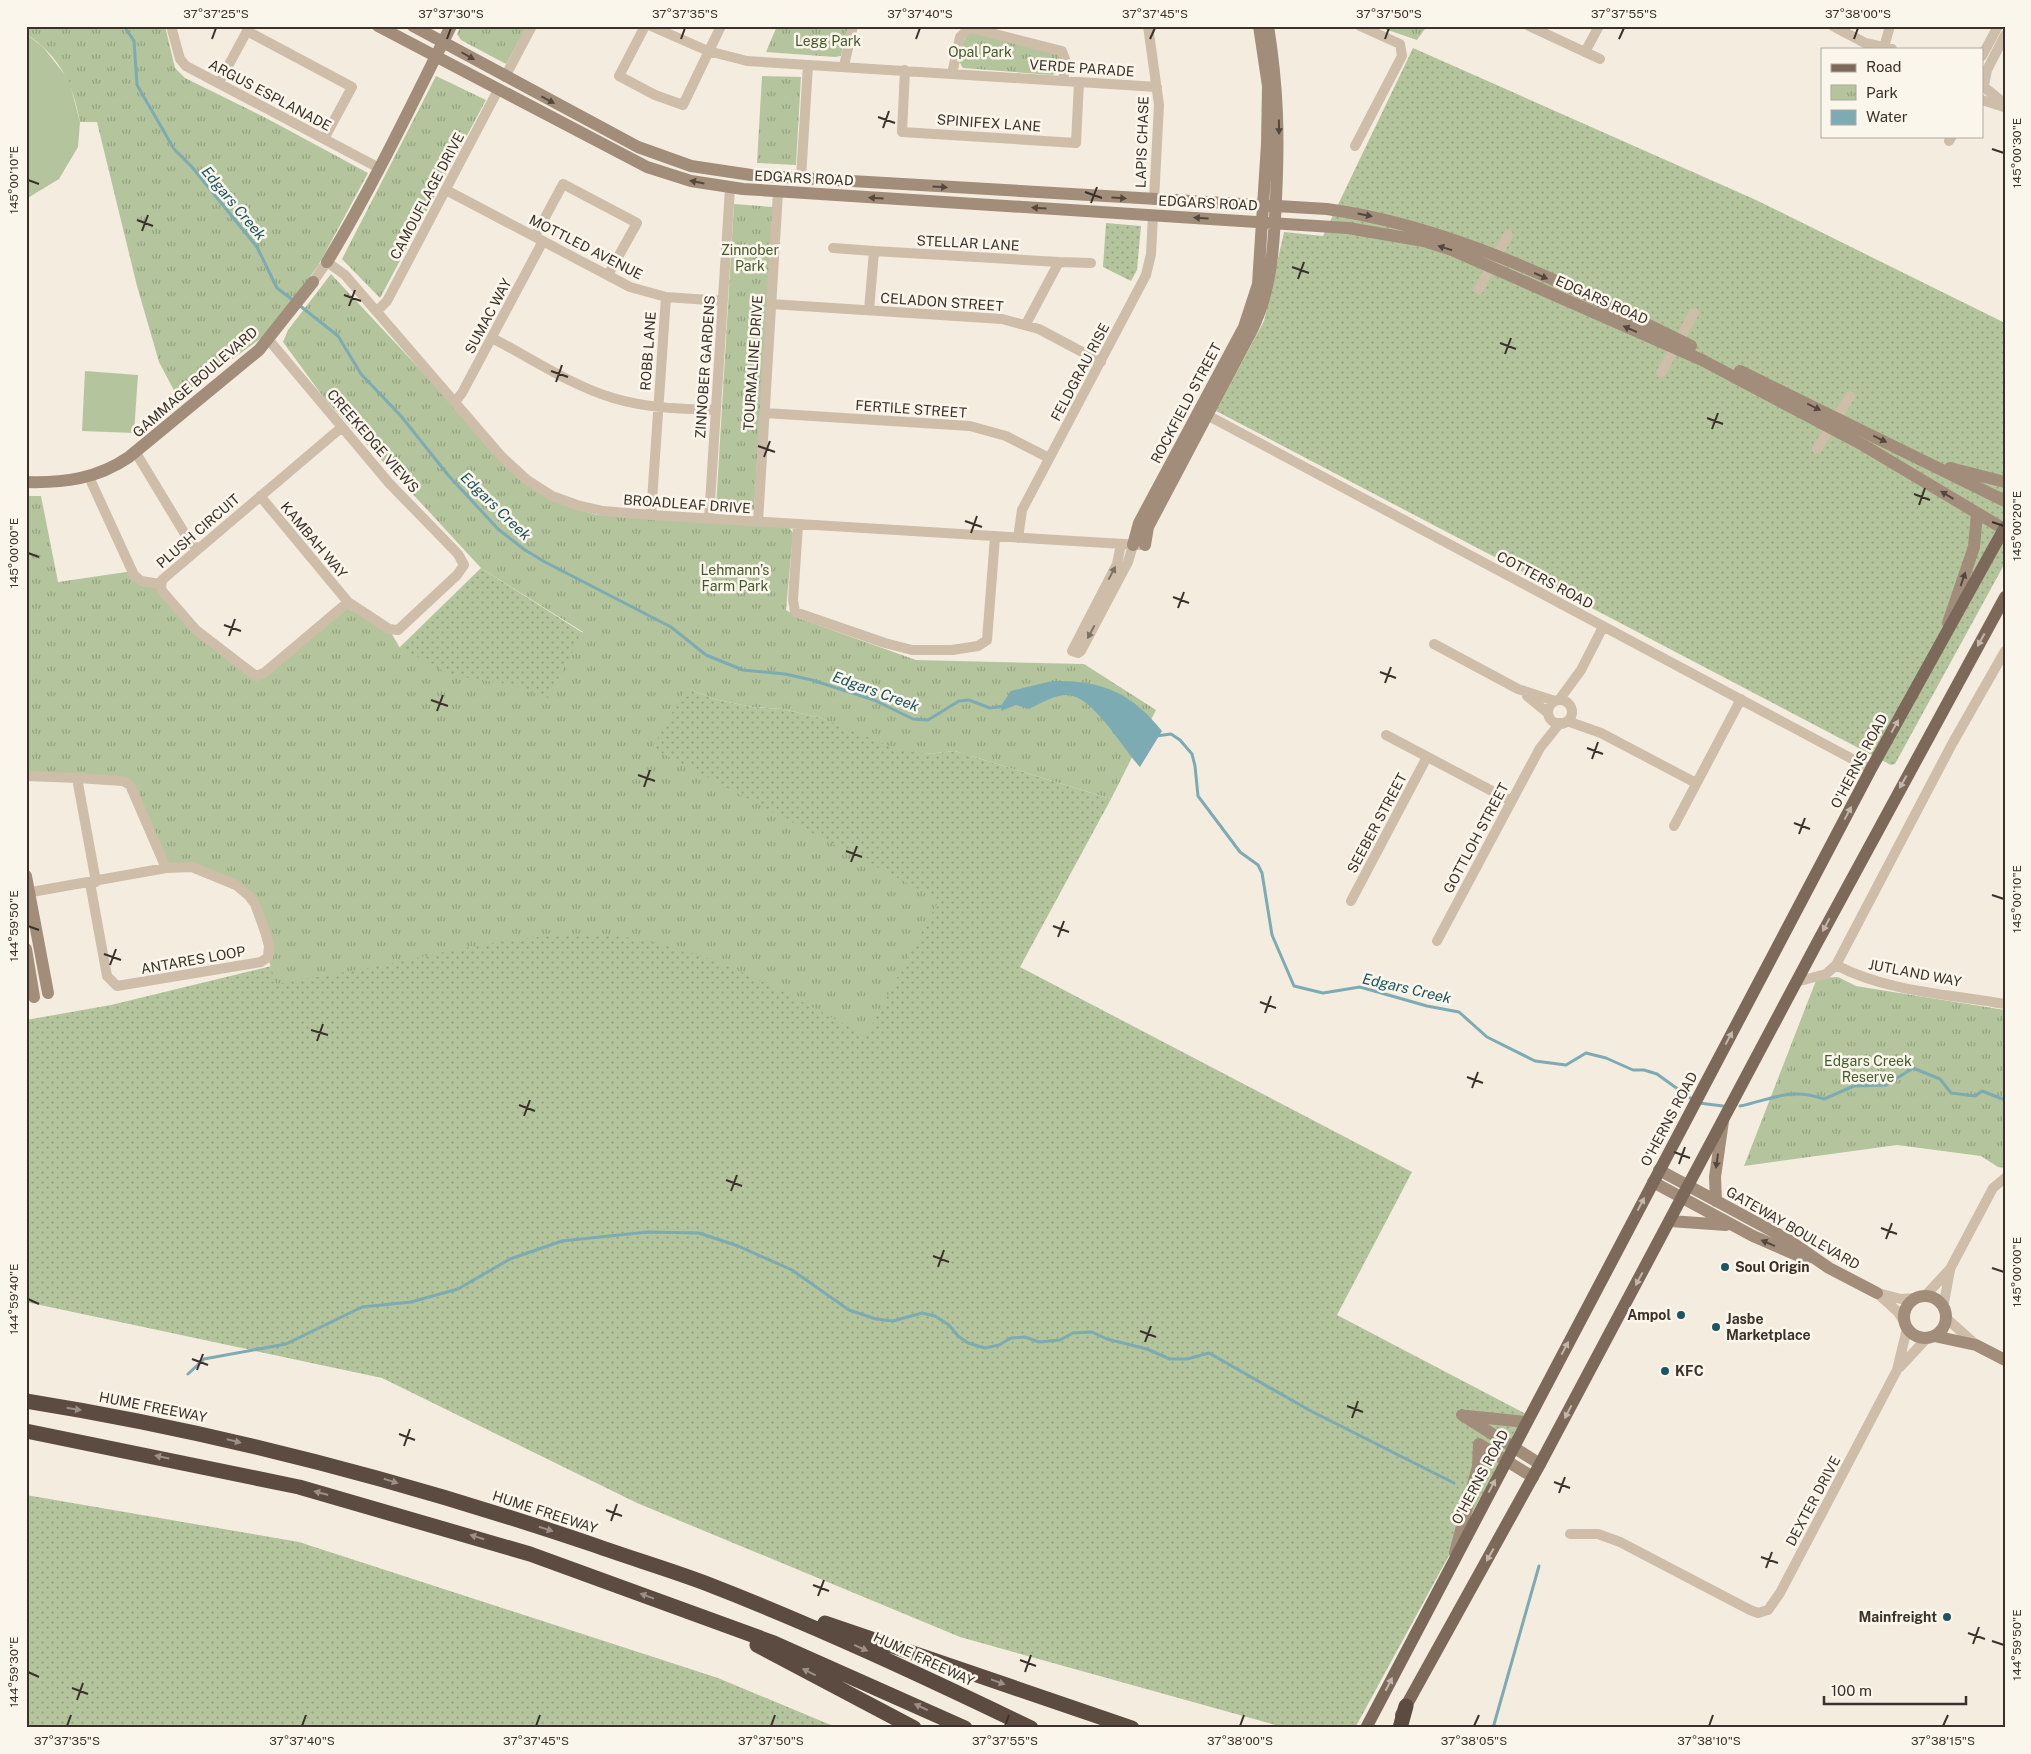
<svg xmlns="http://www.w3.org/2000/svg" width="2031" height="1754" font-family="'Public Sans',sans-serif">
	<defs>
		<pattern id="grass-dots" width="8" height="8" patternUnits="userSpaceOnUse" patternTransform="scale(1.25)"><rect width="8" height="8" fill="#b4c59d"/><path d="M2 2h.1M6 6h.1" fill="none" stroke="#93a180" stroke-width="1.8" stroke-linecap="round"/></pattern>
		<pattern id="park-tufts" width="24" height="20" patternUnits="userSpaceOnUse" patternTransform="scale(1.25)"><rect width="24" height="20" fill="#b4c59d"/><path d="M3 7l-1-3M5 7V3M7 7l1-3M15 17l-1-3M17 17v-4M19 17l1-3" fill="none" stroke="#93a180"/></pattern>
	</defs>
	<rect width="100%" height="100%" fill="#f4ecdf"/>
	<!-- grass -->
	<path fill="url(#grass-dots)" d="M1413 48 1756 200 2005 323V563L1895 764 1891 765 1216 411 1264 321 1284 232 1323 236Z
		M1106 223 1141 226 1137 270 1131 281 1103 267Z
		M481 568 641 670 714 699 752 707 783 709 821 718 927 754 955 751 1111 799 1020 967 1412 1172 1337 1315 1526 1414 1355 1728H1286L960 1637 637 1503 382 1378 26 1302V1020L111 1005 296 960 141 757 26 717V588L261 693 399 648Z
		M26 1495 299 1542 718 1678 838 1728H26Z"/>
	<!-- park -->
	<path fill="url(#park-tufts)" d="M26 26H165L175 68 185 78 266 118 368 173 318 266 267 334 178 398 159 362 137 286 97 122H80C73 84 60 56 26 34Z
		M461 26H527L506 64 461 40 457 34Z
		M777 26H848L841 56 835 57 766 52Z
		M1376 26H1427L1417 40Z
		M974 33 1058 53C1062 62 1063 71 1052 75L963 68C955 59 962 41 969 34Z
		M436 76 486 100 380 298 342 259Z
		M762 76 801 77 796 165 757 163Z
		M734 204 773 207 754 510 716 508Z
		M331 274 445 396 495 456 575 509 598 515 789 527 793 533 786 610 801 619 916 660 1084 664 1156 710 1111 799 955 751 927 754 899 750 821 718 783 709 752 707 714 699 686 688 652 748 939 900 866 1036C793 997 721 954 638 939 562 925 473 946 398 962 358 970 317 977 276 984L249 896 201 869 166 868 130 785 26 777V496H41L58 582 133 571 134 575 160 584 188 621 256 676 345 607 389 629 400 648 451 675 513 685 548 698 583 632 481 568 324 398 283 342 288 330Z
		M1838 977 1856 986 2005 1010V1168L1998 1167 1981 1156 1897 1145 1744 1166 1817 978Z"/>
	<!-- pitch -->
	<path fill="#b4c59d" d="M26 34 43 47 69 80 80 122 78 147 59 179 26 199Z
		M85 371 138 375 134 433 82 431Z"/>
	<!-- water -->
	<path fill="#7cabb3" d="M1052 681C1101 680 1131 692 1162 731L1140 767C1123 749 1093 696 1068 695 1054 695 1041 703 1029 709L1016 705 1001 711 1002 704 1011 691Z"/>
	<g fill="none" stroke-linecap="round" stroke-linejoin="round">
		<!-- stream -->
		<path stroke="#7cabb3" stroke-width="3" d="M124 26 134 41 137 85 174 149 192 167 257 247 277 288 294 301
			M299 305 338 336 361 374 401 416 448 475 498 529 525 550 545 562 671 627 706 655 743 670 785 674 812 680 874 700 913 719 928 720 959 701 969 700 990 708 1004 706
			M1156 736 1171 734 1180 740 1192 754 1195 766 1198 796 1240 852 1258 865 1262 873 1272 935 1294 986 1323 993 1360 987 1427 1006 1459 1012 1487 1037 1535 1061 1566 1065 1586 1053 1606 1058 1633 1070H1644L1657 1074 1693 1100
			M1699 1103 1723 1106
			M1740 1106C1773 1099 1791 1087 1824 1099L1854 1086 1886 1085 1913 1068 1940 1079 1951 1093 1975 1096 1982 1091 2005 1100
			M188 1374 204 1359 286 1344 362 1307 411 1302 458 1289 510 1259 562 1241 648 1232 699 1233 738 1246 792 1270 849 1310 876 1319 893 1321 922 1313 935 1316 949 1325 958 1336 968 1343 985 1348 999 1345 1011 1338 1025 1337 1039 1342 1060 1340 1073 1333 1092 1332 1107 1339 1147 1349 1170 1359H1187L1209 1353 1309 1410 1454 1483
			M1493 1728 1539 1566"/>
		<!-- street -->
		<path stroke="#cdbda9" stroke-width="10" d="M171 26 180 59 186 66 379 168
			M645 26 619 76 655 95 683 105 721 26
			M651 26 708 51 747 61 1157 87
			M1148 26 1159 105 1154 200
			M1529 26 1600 59
			M1833 26 1865 43 1892 49
			M1884 47 1890 26
			M1585 52 1599 26
			M1982 56 1998 26
			M844 66 853 26
			M905 70 902 132 1076 143 1079 82
			M952 74 960 37 968 29H975L1062 51 1066 62 1063 81
			M505 77 532 26
			M219 83 247 31 352 87 324 139
			M1984 85 1987 70 2005 35
			M1984 87 2005 104
			M1982 100 2004 107
			M1949 141 1952 136
			M1355 146 1402 56 1400 44 1360 26
			M801 178 808 65
			M446 190 630 287 666 297 723 301
			M535 236 563 184 637 223 608 275
			M833 248 874 251
			M1059 262 1091 263
			M313 282 327 262 345 275 502 457 527 480 552 496 577 505 603 511 651 515 1140 545
			M1479 289 1508 235
			M771 304 1002 319 1039 329 1101 362
			M869 310 874 251 1059 262 1026 324
			M377 311 387 301 498 90
			M492 338C531 358 570 385 613 398 646 408 681 409 716 410
			M268 339 389 483 458 554 464 565 457 575 398 630 389 629 348 602 264 673 256 676 196 630 163 592 161 588 162 580 342 427
			M1661 373 1694 313
			M455 402 462 393 543 241
			M765 413 970 426 1006 436 1049 458
			M1207 415 1871 769
			M1817 449 1850 396
			M136 453 188 539 196 548
			M89 477 134 575 141 581 160 584
			M260 496 348 602
			M651 515 666 297
			M709 519 730 188
			M758 522 778 192
			M798 525 793 600 795 612 885 643 912 650H952L978 646 987 640 995 537
			M1018 538 1022 510 1146 275 1151 254 1153 215
			M1121 544 1117 564 1072 651 1078 653 1081 651 1128 562 1133 545
			M1434 644 1518 689 1555 701
			M1527 696 1548 713
			M1559 700 1581 670 1603 627
			M1548 712a12 12 0 1 1 24 0a12 12 0 1 1-24 0Z
			M1567 721 1601 733 1696 783
			M1386 735 1511 801
			M27 776 77 778
			M1674 826 1741 699
			M96 882 77 778 123 781 130 785 166 868
			M26 893 166 868 192 867 236 885 249 896 255 904 266 934 269 946 268 957 261 962 117 986 107 976 90 883
			M1351 901 1427 757
			M1437 941 1540 748 1560 723
			M1836 965 1952 744 2005 651
			M1796 982 1826 974 1836 965C1887 992 1949 994 2005 1004
			M1877 1293 1898 1312 1905 1323
			M1878 1293 1901 1299 1916 1298
			M1925 1296 1950 1269 1993 1188 2005 1178
			M1943 1308 1950 1270
			M1945 1317 1974 1343
			M1900 1367 1927 1338
			M1570 1534H1598L1620 1542 1750 1610 1758 1613 1768 1610 1780 1593 1897 1370 1907 1329"/>
		<!-- secondary -->
		<path stroke="#a28c7a" stroke-width="12" d="M378 26 647 167 691 181 743 189 1348 228 1424 241 1452 250 1702 360 1863 445 2004 529
			M413 26 638 147 691 166 751 175 1327 209C1457 227 1575 289 1691 346
			M327 262C373 186 411 106 451 26
			M1740 371 2005 501
			M1950 468 2005 482
			M26 482C64 483 97 479 129 457L259 350 313 282
			M1133 545 1139 523 1244 327 1258 284 1267 144 1268 86 1259 26
			M1145 545 1148 527 1251 332C1272 291 1274 244 1276 198 1279 136 1278 88 1268 26
			M1948 623 1974 547 1977 513
			M26 876 48 993
			M26 949 34 997
			M1659 1170 1787 1239 1829 1268 1877 1293
			M1653 1182 1753 1236 1806 1259
			M1716 1201 1715 1177 1723 1121
			M1670 1221 1726 1225
			M1904 1317a21 21 0 1 1 42 0a21 21 0 1 1-42 0Z
			M1934 1336 1976 1345 2005 1360
			M1462 1415 1540 1464
			M1467 1416 1526 1422
			M1455 1553 1478 1466 1479 1444 1533 1477"/>
		<!-- primary -->
		<path stroke="#7d695a" stroke-width="12" d="M1401 1715 1540 1464 1817 943 2005 597
			M1366 1728 1871 769 2005 527"/>
		<!-- highway -->
		<path stroke="#5c4b40" stroke-width="15" d="M26 1401C220 1432 408 1482 594 1545 630 1558 668 1569 705 1583 816 1626 923 1676 1031 1728
			M26 1431 299 1487 530 1554 774 1643 965 1728
			M825 1623 1132 1728
			M757 1645 914 1728
			M1400 1728 1406 1706"/>
	</g>
	<!-- one-way arrows -->
	<defs><path id="oneway-solid" d="M-6-.8H1V-3.2L6.5 0L1 3.2V.8H-6Z" transform="scale(1.25)"/></defs>
	<g fill="#54483e">
		<use href="#oneway-solid" transform="translate(468 56) rotate(30)"/>
		<use href="#oneway-solid" transform="translate(548 100) rotate(28)"/>
		<use href="#oneway-solid" transform="translate(1279 127) rotate(89)"/>
		<use href="#oneway-solid" transform="translate(697 182) rotate(-169)"/>
		<use href="#oneway-solid" transform="translate(940 187) rotate(4)"/>
		<use href="#oneway-solid" transform="translate(876 198) rotate(-176)"/>
		<use href="#oneway-solid" transform="translate(1119 198) rotate(3)"/>
		<use href="#oneway-solid" transform="translate(1039 208) rotate(-176)"/>
		<use href="#oneway-solid" transform="translate(1365 215) rotate(11)"/>
		<use href="#oneway-solid" transform="translate(1201 218) rotate(-177)"/>
		<use href="#oneway-solid" transform="translate(1445 248) rotate(-162)"/>
		<use href="#oneway-solid" transform="translate(1541 276) rotate(24)"/>
		<use href="#oneway-solid" transform="translate(1630 329) rotate(-156)"/>
		<use href="#oneway-solid" transform="translate(1814 407) rotate(26)"/>
		<use href="#oneway-solid" transform="translate(1880 439) rotate(26)"/>
		<use href="#oneway-solid" transform="translate(1947 495) rotate(-149)"/>
		<use href="#oneway-solid" transform="translate(1963 579) rotate(-71)"/>
		<use href="#oneway-solid" transform="translate(1717 1161) rotate(98)"/>
		<use href="#oneway-solid" transform="translate(1768 1243) rotate(-156)"/>
	</g>
	<g fill="#7c7063">
		<use href="#oneway-solid" transform="translate(1112 573) rotate(-62)"/>
		<use href="#oneway-solid" transform="translate(1091 632) rotate(118)"/>
	</g>
	<g fill="#c2b7aa">
		<use href="#oneway-solid" transform="translate(1981 640) rotate(119)"/>
		<use href="#oneway-solid" transform="translate(1895 726) rotate(-61)"/>
		<use href="#oneway-solid" transform="translate(1903 782) rotate(119)"/>
		<use href="#oneway-solid" transform="translate(1848 813) rotate(-62)"/>
		<use href="#oneway-solid" transform="translate(1826 925) rotate(118)"/>
		<use href="#oneway-solid" transform="translate(1729 1038) rotate(-62)"/>
		<use href="#oneway-solid" transform="translate(1641 1204) rotate(-62)"/>
		<use href="#oneway-solid" transform="translate(1639 1279) rotate(118)"/>
		<use href="#oneway-solid" transform="translate(1565 1348) rotate(-62)"/>
		<use href="#oneway-solid" transform="translate(1568 1412) rotate(118)"/>
		<use href="#oneway-solid" transform="translate(1492 1486) rotate(-62)"/>
		<use href="#oneway-solid" transform="translate(1490 1555) rotate(119)"/>
		<use href="#oneway-solid" transform="translate(1389 1684) rotate(-63)"/>
	</g>
	<g fill="#9c8f85">
		<use href="#oneway-solid" transform="translate(74 1409) rotate(9)"/>
		<use href="#oneway-solid" transform="translate(234 1441) rotate(14)"/>
		<use href="#oneway-solid" transform="translate(162 1457) rotate(-168)"/>
		<use href="#oneway-solid" transform="translate(391 1481) rotate(17)"/>
		<use href="#oneway-solid" transform="translate(321 1493) rotate(-165)"/>
		<use href="#oneway-solid" transform="translate(546 1529) rotate(18)"/>
		<use href="#oneway-solid" transform="translate(477 1537) rotate(-163)"/>
		<use href="#oneway-solid" transform="translate(647 1596) rotate(-160)"/>
		<use href="#oneway-solid" transform="translate(861 1648) rotate(24)"/>
		<use href="#oneway-solid" transform="translate(809 1672) rotate(-153)"/>
		<use href="#oneway-solid" transform="translate(998 1682) rotate(20)"/>
		<use href="#oneway-solid" transform="translate(921 1707) rotate(-155)"/>
	</g>
	<!-- ticks -->
	<path fill="none" stroke="#3a312a" stroke-width="2" d="M212 39 216 28M447 39 451 28M681 39 685 28M916 39 920 28M1150 39 1155 28M1385 39 1389 28M1619 39 1624 28M1854 39 1858 28M878 117 895 123M883 128 889 111M1992 149 2004 153M28 180 39 184M1085 192 1102 198M1091 203 1097 187M137 220 153 226M142 231 148 215M1292 267 1309 273M1298 279 1304 262M344 295 361 301M349 306 355 290M1500 343 1516 349M1505 354 1511 338M551 371 568 377M556 382 562 365M1707 418 1723 424M1712 429 1718 413M758 446 775 452M764 457 770 441M1914 494 1930 500M1919 505 1925 488M965 521 982 527M1992 522 2004 526M971 533 977 516M28 553 39 557M1173 597 1189 603M1178 608 1184 592M224 625 241 631M229 636 235 619M1380 672 1396 678M1385 683 1391 667M431 700 448 706M437 711 443 695M1587 748 1603 754M1592 759 1598 742M638 775 655 781M644 787 650 770M1794 823 1810 829M1799 834 1805 818M846 851 862 857M851 862 857 846M1992 895 2004 899M28 926 39 930M1053 926 1069 932M1058 937 1064 921M104 954 121 960M110 965 116 949M1260 1002 1276 1008M1265 1013 1271 996M311 1030 328 1035M317 1041 323 1024M1467 1077 1483 1083M1472 1088 1478 1072M519 1105 535 1111M524 1116 530 1100M1674 1152 1690 1158M1679 1164 1685 1147M726 1180 742 1186M731 1191 737 1175M1881 1228 1897 1234M1886 1239 1892 1223M933 1256 949 1262M938 1267 944 1250M1992 1268 2004 1272M28 1299 39 1304M1140 1331 1156 1337M1145 1342 1151 1326M192 1359 208 1365M197 1370 203 1354M1347 1406 1363 1412M1352 1418 1358 1401M399 1434 415 1440M404 1446 410 1429M1554 1482 1570 1488M1559 1493 1565 1477M606 1510 622 1516M611 1521 617 1504M1761 1557 1778 1563M1766 1568 1772 1552M813 1585 829 1591M818 1596 824 1580M1968 1633 1985 1639M1992 1641 2004 1645M1973 1644 1979 1627M1020 1660 1036 1666M28 1672 39 1677M1025 1672 1031 1655M72 1688 88 1694M77 1700 83 1683M67 1726 71 1715M302 1726 306 1715M536 1726 540 1715M771 1726 775 1715M1005 1726 1009 1715M1240 1726 1244 1715M1474 1726 1479 1715M1709 1726 1713 1715M1943 1726 1948 1715"/>
	<!-- markers -->
	<g fill="#1c545f" stroke="#fbf6ec" stroke-width="2">
		<circle cx="1725" cy="1267" r="5"/>
		<circle cx="1681" cy="1315" r="5"/>
		<circle cx="1716" cy="1327" r="5"/>
		<circle cx="1665" cy="1371" r="5"/>
		<circle cx="1947" cy="1617" r="5"/>
	</g>
	<g text-anchor="middle" dominant-baseline="central" stroke-width="5" stroke-linejoin="round" paint-order="stroke">
		<!-- park labels -->
		<g font-size="14" fill="#455a2c" stroke="#fbf6ec">
			<text x="828" y="41">Legg Park</text>
			<text x="980" y="52">Opal Park</text>
			<text x="750" y="250">Zinnober<tspan x="750" dy="16">Park</tspan></text>
			<text x="735" y="570">Lehmann’s<tspan x="735" dy="16">Farm Park</tspan></text>
			<text x="1868" y="1061">Edgars Creek<tspan x="1868" dy="16">Reserve</tspan></text>
		</g>
		<!-- street labels -->
		<g font-size="14" fill="#3a312a" stroke="#fbf6ec">
			<text transform="translate(1082 68) rotate(4)">VERDE PARADE</text>
			<text transform="translate(270 95) rotate(28)">ARGUS ESPLANADE</text>
			<text transform="translate(989 123) rotate(4)">SPINIFEX LANE</text>
			<text transform="translate(1142 142) rotate(-88)">LAPIS CHASE</text>
			<text transform="translate(804 178) rotate(3)">EDGARS ROAD</text>
			<text transform="translate(427 196) rotate(-62)">CAMOUFLAGE DRIVE</text>
			<text transform="translate(1208 203) rotate(3)">EDGARS ROAD</text>
			<text transform="translate(968 243) rotate(3)">STELLAR LANE</text>
			<text transform="translate(586 247) rotate(27)">MOTTLED AVENUE</text>
			<text transform="translate(1602 300) rotate(24)">EDGARS ROAD</text>
			<text transform="translate(942 302) rotate(4)">CELADON STREET</text>
			<text transform="translate(488 316) rotate(-62)">SUMAC WAY</text>
			<text transform="translate(648 351) rotate(-86)">ROBB LANE</text>
			<text transform="translate(753 363) rotate(-86)">TOURMALINE DRIVE</text>
			<text transform="translate(705 367) rotate(-86)">ZINNOBER GARDENS</text>
			<text transform="translate(1080 372) rotate(-62)">FELDGRAU RISE</text>
			<text transform="translate(195 382) rotate(-41)">GAMMAGE BOULEVARD</text>
			<text transform="translate(1186 403) rotate(-62)">ROCKFIELD STREET</text>
			<text transform="translate(911 409) rotate(4)">FERTILE STREET</text>
			<text transform="translate(373 441) rotate(49)">CREEKEDGE VIEWS</text>
			<text transform="translate(687 504) rotate(4)">BROADLEAF DRIVE</text>
			<text transform="translate(198 531) rotate(-41)">PLUSH CIRCUIT</text>
			<text transform="translate(314 540) rotate(50)">KAMBAH WAY</text>
			<text transform="translate(1545 580) rotate(28)">COTTERS ROAD</text>
			<text transform="translate(1859 761) rotate(-62)">O'HERNS ROAD</text>
			<text transform="translate(1377 823) rotate(-62)">SEEBER STREET</text>
			<text transform="translate(1476 838) rotate(-62)">GOTTLOH STREET</text>
			<text transform="translate(193 960) rotate(-10)">ANTARES LOOP</text>
			<text transform="translate(1915 973) rotate(11)">JUTLAND WAY</text>
			<text transform="translate(1669 1119) rotate(-62)">O'HERNS ROAD</text>
			<text transform="translate(1793 1228) rotate(30)">GATEWAY BOULEVARD</text>
			<text transform="translate(153 1407) rotate(11)">HUME FREEWAY</text>
			<text transform="translate(1480 1477) rotate(-62)">O'HERNS ROAD</text>
			<text transform="translate(1813 1501) rotate(-62)">DEXTER DRIVE</text>
			<text transform="translate(545 1512) rotate(18)">HUME FREEWAY</text>
			<text transform="translate(924 1659) rotate(25)">HUME FREEWAY</text>
		</g>
		<!-- poi labels -->
		<g font-size="14" font-weight="bold" fill="#3a312a" stroke="#fbf6ec" text-anchor="start">
			<text x="1735" y="1267">Soul Origin</text>
			<text x="1671" y="1315" text-anchor="end">Ampol</text>
			<text x="1726" y="1319">Jasbe<tspan x="1726" dy="16">Marketplace</tspan></text>
			<text x="1675" y="1371">KFC</text>
			<text x="1937" y="1617" text-anchor="end">Mainfreight</text>
		</g>
		<!-- water labels -->
		<g font-size="15" font-style="italic" fill="#1c545f" stroke="#fbf6ec">
			<text transform="translate(234 203) rotate(50)">Edgars Creek</text>
			<text transform="translate(496 506) rotate(44)">Edgars Creek</text>
			<text transform="translate(876 691) rotate(20)">Edgars Creek</text>
			<text transform="translate(1407 988) rotate(13)">Edgars Creek</text>
		</g>
	</g>
	<!-- border -->
	<rect width="2031" height="1754" fill="none" stroke="#fbf6ec" stroke-width="55"/>
	<!-- legend -->
	<rect x="1821" y="48" width="162" height="90" fill="#fbf6ec" stroke="#aea79e"/>
	<rect x="1831" y="64" width="25" height="8" fill="#7d695a" stroke="#aea79e"/>
	<text x="1866" y="72" font-size="15" fill="#3a312a">Road</text>
	<rect x="1831" y="85" width="25" height="15" fill="url(#park-tufts)" stroke="#aea79e"/>
	<text x="1866" y="98" font-size="15" fill="#3a312a">Park</text>
	<rect x="1831" y="110" width="25" height="15" fill="#7cabb3" stroke="#aea79e"/>
	<text x="1866" y="122" font-size="15" fill="#3a312a">Water</text>
	<!-- scale -->
	<path d="M1824 1696v8h142v-8" fill="none" stroke="#3a312a" stroke-width="2.5"/>
	<text x="1831" y="1696" font-size="15" fill="#3a312a" stroke="#fbf6ec" stroke-width="4" paint-order="stroke">100 m</text>
	<rect x="28" y="28" width="1976" height="1698" fill="none" stroke="#3a312a" stroke-width="2"/>
	<g font-size="12" text-anchor="middle" fill="#3a312a">
		<text x="216" y="18">37°37'25"S</text>
		<text x="451" y="18">37°37'30"S</text>
		<text x="685" y="18">37°37'35"S</text>
		<text x="920" y="18">37°37'40"S</text>
		<text x="1155" y="18">37°37'45"S</text>
		<text x="1389" y="18">37°37'50"S</text>
		<text x="1624" y="18">37°37'55"S</text>
		<text x="1858" y="18">37°38'00"S</text>
		<text transform="translate(2017 153) rotate(-90)" y="4">145°00'30"E</text>
		<text transform="translate(14 180) rotate(-90)" y="4">145°00'10"E</text>
		<text transform="translate(2017 526) rotate(-90)" y="4">145°00'20"E</text>
		<text transform="translate(14 553) rotate(-90)" y="4">145°00'00"E</text>
		<text transform="translate(2017 899) rotate(-90)" y="4">145°00'10"E</text>
		<text transform="translate(14 926) rotate(-90)" y="4">144°59'50"E</text>
		<text transform="translate(2017 1272) rotate(-90)" y="4">145°00'00"E</text>
		<text transform="translate(14 1299) rotate(-90)" y="4">144°59'40"E</text>
		<text transform="translate(2017 1645) rotate(-90)" y="4">144°59'50"E</text>
		<text transform="translate(14 1672) rotate(-90)" y="4">144°59'30"E</text>
		<text x="67" y="1745">37°37'35"S</text>
		<text x="302" y="1745">37°37'40"S</text>
		<text x="536" y="1745">37°37'45"S</text>
		<text x="771" y="1745">37°37'50"S</text>
		<text x="1005" y="1745">37°37'55"S</text>
		<text x="1240" y="1745">37°38'00"S</text>
		<text x="1474" y="1745">37°38'05"S</text>
		<text x="1709" y="1745">37°38'10"S</text>
		<text x="1943" y="1745">37°38'15"S</text>
	</g>
</svg>
